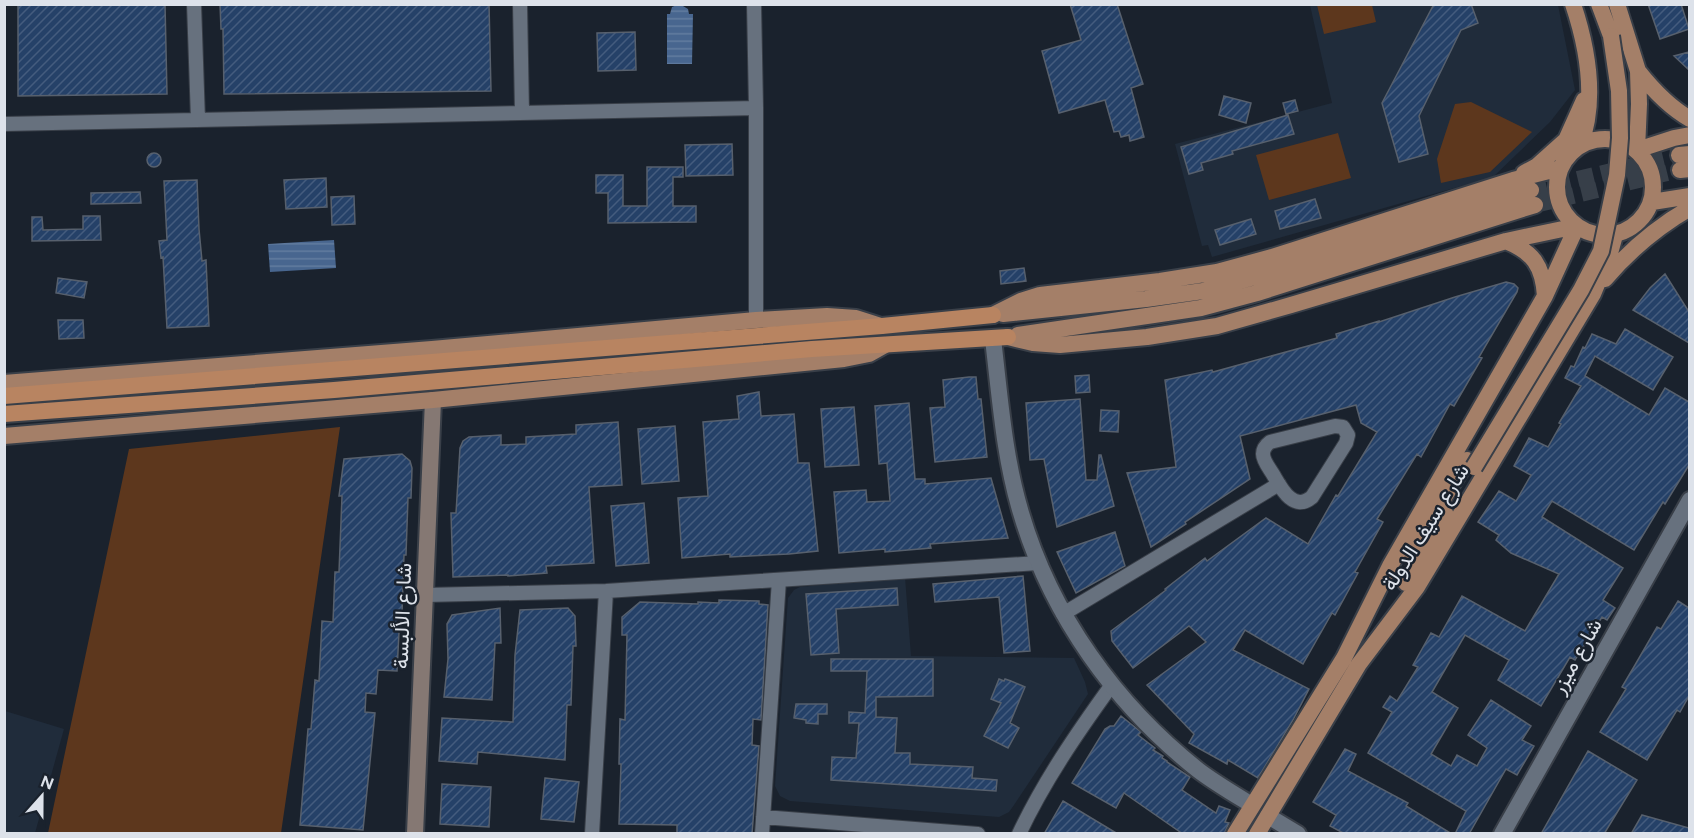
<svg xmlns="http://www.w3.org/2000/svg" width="1694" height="838" font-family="Figtree,Vazirmatn,sans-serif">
	<defs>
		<pattern id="water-rules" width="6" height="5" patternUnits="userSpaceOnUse" patternTransform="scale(1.5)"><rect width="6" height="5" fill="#48668f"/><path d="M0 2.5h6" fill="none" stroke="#627c9f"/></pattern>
		<pattern id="building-hatch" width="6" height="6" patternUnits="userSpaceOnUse" patternTransform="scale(1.5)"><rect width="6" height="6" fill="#254168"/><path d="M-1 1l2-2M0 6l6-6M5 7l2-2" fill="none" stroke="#445c7e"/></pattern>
	</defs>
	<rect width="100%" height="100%" fill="#1a222d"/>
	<!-- built -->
	<path fill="#202c3b" d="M1310 5H1558L1575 90 1550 122 1493 177 1212 257 1208 245 1202 246 1175 144 1332 103Z
		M905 577 911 656 1074 658 1085 682 1088 694 1014 805 1009 812 999 817 790 801 780 796 775 786 788 598 794 590 800 587Z
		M5 711 64 729 35 833H5Z"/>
	<!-- grass -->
	<path fill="#5d371d" d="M1317 5H1372L1376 22 1324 34Z
		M1471 102 1532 132 1490 172 1441 183 1437 159 1455 104Z
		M1338 133 1351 178 1269 200 1256 155Z
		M340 427 281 833H48L129 449Z"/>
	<!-- water -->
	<path fill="url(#water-rules)" d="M677 5 683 6 688 9 689 14H693L692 64H667V14H670L672 7Z
		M334 240 336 268 270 272 268 244Z"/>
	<!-- building -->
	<path fill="url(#building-hatch)" stroke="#57606d" stroke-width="1.5" d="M18 4H165L167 94 18 96Z
		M220 4H489L491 91 224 94 223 29H221Z
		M1070 4H1117L1143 84 1131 88 1144 137 1130 141 1129 135 1121 137 1119 131 1114 132 1105 100 1059 113 1042 51 1081 40Z
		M1434 4H1471L1478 23 1461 30 1419 116 1428 154 1399 162 1382 103Z
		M1648 4H1681L1689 29 1660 39Z
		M635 32 636 70 598 71 597 33Z
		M1689 52V70L1674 56Z
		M1224 96 1251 103 1246 123 1219 115Z
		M1295 100 1298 111 1286 114 1283 103Z
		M1288 115 1294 134 1232 151 1233 154 1201 163 1203 170 1189 174 1181 147Z
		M732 144 733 175 686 176 685 145Z
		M147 160a7 7 0 1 1 14 0a7 7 0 1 1-14 0Z
		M647 167H683V177H673V206H696V222L608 223V193H596V175H623V206H647Z
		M326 178 327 207 286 209 284 180Z
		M197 180 199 229 202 261 206 260 209 326 167 328 163 257 161 258 159 241 167 240 164 181Z
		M140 192 141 203 91 204V193Z
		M354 196 355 224 332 225 331 197Z
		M1315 199 1321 218 1280 229 1275 211Z
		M83 216H100L101 240 32 241V217H42L43 230 83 229Z
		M1251 219 1256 234 1220 245 1215 230Z
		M1024 268 1026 281 1001 284 1000 271Z
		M1665 274 1689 312V343L1633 310 1650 288Z
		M58 278 87 282 84 298 56 293Z
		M1506 282 1514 284 1518 288 1517 292 1479 357 1482 358 1454 406 1450 404 1421 457 1417 454 1377 519 1383 522 1355 572 1358 573 1335 615 1332 613 1303 664 1245 630 1233 650 1309 689 1293 720 1258 778 1228 760 1227 764 1189 743 1194 734 1147 685 1206 642 1189 626 1133 668 1112 641 1111 631 1166 590 1165 589 1205 558 1207 561 1266 518 1308 544 1336 495 1338 496 1377 432 1361 423 1356 405 1240 436 1250 479 1185 522 1186 524 1151 547 1127 473 1176 467 1165 380 1212 370 1213 372 1337 338 1336 334 1379 321V322L1455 297Z
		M58 320H83L84 338 59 339Z
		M1625 329 1673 357 1653 390 1595 356 1585 376 1649 415 1665 388 1689 402V465L1665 504 1663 502 1634 550 1552 501 1542 517 1623 568 1603 600 1615 608 1607 620 1602 617 1575 660 1570 657 1541 706 1498 680 1509 660 1465 635 1432 692 1458 708 1431 754 1451 766 1457 755 1477 766 1487 748 1468 735 1491 700 1531 726 1522 740 1534 746 1517 775 1506 769 1469 834H1455L1466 811 1368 753 1392 712 1383 707 1390 696 1397 701 1418 667 1413 665 1431 633 1439 637 1462 596 1525 631 1559 574 1511 553 1496 540 1499 535 1478 522 1499 491 1516 501 1531 475 1514 466 1529 438 1548 447 1561 424 1559 423 1581 386 1565 378 1571 366 1574 367 1583 347 1585 348 1592 334 1616 344Z
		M1089 375 1090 392 1076 393 1075 376Z
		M969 377H976L978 399H981L987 457 935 462 930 408 945 407 943 380Z
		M759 392 761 416 794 414 798 463H809L818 551 789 554 730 557V554L682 558 678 498 708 496 703 422 739 419 737 396Z
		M1080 399 1086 480H1097L1099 455H1101L1114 506 1057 527 1044 459 1030 460 1026 403Z
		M909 403 915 479H925V484L991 478 1008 538 930 544 931 548 885 552V549L839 553 834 492 866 490 867 502 890 501 887 463 879 464 875 406Z
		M854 407 859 465 825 467 821 409Z
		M1101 410 1119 411 1118 432 1100 431Z
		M618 422 622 485 589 487 594 563 546 566 547 573 508 576V575L453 577 451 513H456L460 448 463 441 469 437 501 435V445L526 444V437L576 434V425Z
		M675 426 679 481 642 484 638 429Z
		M402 454 410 461 412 468 411 498H408L406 555H404L402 613H400L397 671 378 670 376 694 366 693 365 712 375 713 363 830 300 825 308 729H311L315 680 319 681 322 621 333 622 335 572H339L342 496H339L344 459Z
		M644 503 649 563 616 566 611 506Z
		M1115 532 1125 566 1076 593 1057 552Z
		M1023 576 1030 651 1004 653 999 597 935 602 933 584Z
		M897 588 898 605 836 609 839 653 811 655 806 594Z
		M719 600 759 601V604L768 605 761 720 753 719 752 745 759 746 752 834H677V825L619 824 621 764H619L620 719 625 720 627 635H622V617L640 602 698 604V602L719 603Z
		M1678 601 1689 608V696L1680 712 1677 710 1647 760 1600 732 1626 689 1622 687 1635 665 1657 627 1661 629Z
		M500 608 501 643H495L492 700 444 697 448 659 447 624 452 615Z
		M568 608 575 616 576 646H573L571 705H567L565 760 478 752 477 764 439 761 442 718 513 722 515 655 520 610Z
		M831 659H933V696L876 697V717L897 718 895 753H910V764L973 767 972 778 997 780 996 791 831 780 832 757 856 758 859 723H849V712L865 713 867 671H831Z
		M999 679 1004 681 1005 679 1011 681 1025 687 1010 723 1019 728 1008 748 984 736 1001 703 991 699Z
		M796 704H827V714H818V724L806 723V720L794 718Z
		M1121 716 1141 732 1138 735 1155 748 1153 750 1163 756 1162 758 1167 761V762L1190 777 1182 790 1216 813 1219 806 1230 810 1225 822 1229 823 1224 834H1183L1124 793 1116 808 1072 783 1105 729 1110 726H1114Z
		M1345 749 1356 754 1348 771 1408 803 1406 806 1452 834H1345L1330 826 1336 815 1313 802Z
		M1588 751 1637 780 1604 834H1541Z
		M545 778 579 782 574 822 541 819Z
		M442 784 491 787 489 827 440 824Z
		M1063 801 1118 834H1044Z
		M1642 815 1689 828V834H1631Z"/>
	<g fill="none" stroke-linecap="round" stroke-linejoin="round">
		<!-- primary-tunnel -->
		<path stroke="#373f49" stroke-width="16" stroke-dasharray="16 8" stroke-linecap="butt" d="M1531 190 1679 155
			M1535 205 1680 170"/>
		<defs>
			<path id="minor" d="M194 4 198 120
				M520 4 522 113
				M754 4 756 108V320
				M4 124 756 108
				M1335 426 1343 427 1348 435 1346 443 1312 497C1294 512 1282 490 1274 476 1270 469 1263 461 1263 454 1263 448 1266 445 1270 442Z
				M425 595 606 591 1038 563
				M1063 614 1279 484
				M763 817 978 834
				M592 834 606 591
				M762 834 779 580
				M1019 834C1044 781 1077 733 1111 686"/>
			<path id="tertiary" d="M993 339C1000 397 1004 457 1021 513 1051 615 1116 705 1198 770 1215 783 1234 794 1252 805
				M1268 816 1298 834
				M1502 834 1690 500"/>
			<path id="secondary" d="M415 834 433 400"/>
			<path id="primary" d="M1573 4C1588 49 1597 101 1580 146
				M1599 4 1611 36
				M1617 4 1638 71 1639 104 1637 150
				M1638 71C1653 90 1669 107 1690 119
				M1557 187a48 48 0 1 1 96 0a48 48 0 1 1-96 0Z
				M1637 150 1674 138 1690 135
				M1679 155 1690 154
				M1680 170 1690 169
				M1524 173 1537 166 1566 140 1584 100
				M1652 202 1690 196
				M1506 241C1533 252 1543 266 1545 296
				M1605 279C1629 251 1657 227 1690 208
				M1003 314 1146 299 1203 291 1258 276 1531 190
				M993 315 1021 301 1040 295 1160 281 1217 272 1272 257 1513 180 1561 168
				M1018 335 1201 308 1257 293 1535 205
				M1008 337 1033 343 1060 345 1147 337 1217 326 1291 305 1506 241 1577 226
				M4 383 432 349 756 320 827 316 856 318 881 326
				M4 436 433 400 844 359 869 354 885 345
				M1411 551 1467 460
				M1406 583 1446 515
				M1235 834 1344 658 1390 566 1545 296 1577 226
				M1257 834 1359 664 1417 587 1593 294 1610 253 1615 235"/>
			<path id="trunk" d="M4 396 882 326 993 315
				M4 414 334 390 812 349 1008 337"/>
		</defs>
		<!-- minor casing -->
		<use href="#minor" stroke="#393f48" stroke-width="16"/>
		<!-- tertiary casing -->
		<use href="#tertiary" stroke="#393f48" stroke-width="20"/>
		<!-- secondary casing -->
		<use href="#secondary" stroke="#393f48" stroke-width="20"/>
		<!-- primary casing -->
		<use href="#primary" stroke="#393f48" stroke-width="20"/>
		<!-- trunk casing -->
		<use href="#trunk" stroke="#393f48" stroke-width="20"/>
		<!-- minor -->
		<use href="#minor" stroke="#67717e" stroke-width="14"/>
		<!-- tertiary -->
		<use href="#tertiary" stroke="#67717e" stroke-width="16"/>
		<!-- secondary -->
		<use href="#secondary" stroke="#857873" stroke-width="16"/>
		<!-- primary -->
		<use href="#primary" stroke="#a47f68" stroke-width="16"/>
		<!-- trunk -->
		<use href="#trunk" stroke="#b88461" stroke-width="16"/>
		<defs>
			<path id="primary-bridge" d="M1474 467 1581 290 1601 251 1617 175 1620 138 1619 91 1611 36"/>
		</defs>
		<!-- primary-bridge casing -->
		<use href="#primary-bridge" stroke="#393f48" stroke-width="20" stroke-linecap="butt"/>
		<!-- primary-bridge -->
		<use href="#primary-bridge" stroke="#a47f68" stroke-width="16"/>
	</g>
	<g text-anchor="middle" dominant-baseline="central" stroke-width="5" stroke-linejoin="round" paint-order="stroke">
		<!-- street labels -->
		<g font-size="21" fill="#dde2ea" stroke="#1a222d">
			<text transform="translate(1425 527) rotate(-58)">شارع سيف الدولة</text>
			<text transform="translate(402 616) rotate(-88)">شارع الألبسة</text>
			<text transform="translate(1576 656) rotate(-61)">شارع ميزر</text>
		</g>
	</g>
	<!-- border -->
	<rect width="1694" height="838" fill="none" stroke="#dde2ea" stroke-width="12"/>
	<!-- north arrow -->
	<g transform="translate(42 796) rotate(21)" stroke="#1a222d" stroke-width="4.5" paint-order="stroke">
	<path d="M0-4.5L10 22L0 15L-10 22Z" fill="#dde2ea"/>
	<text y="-9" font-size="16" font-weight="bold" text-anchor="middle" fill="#dde2ea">N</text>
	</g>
</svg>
